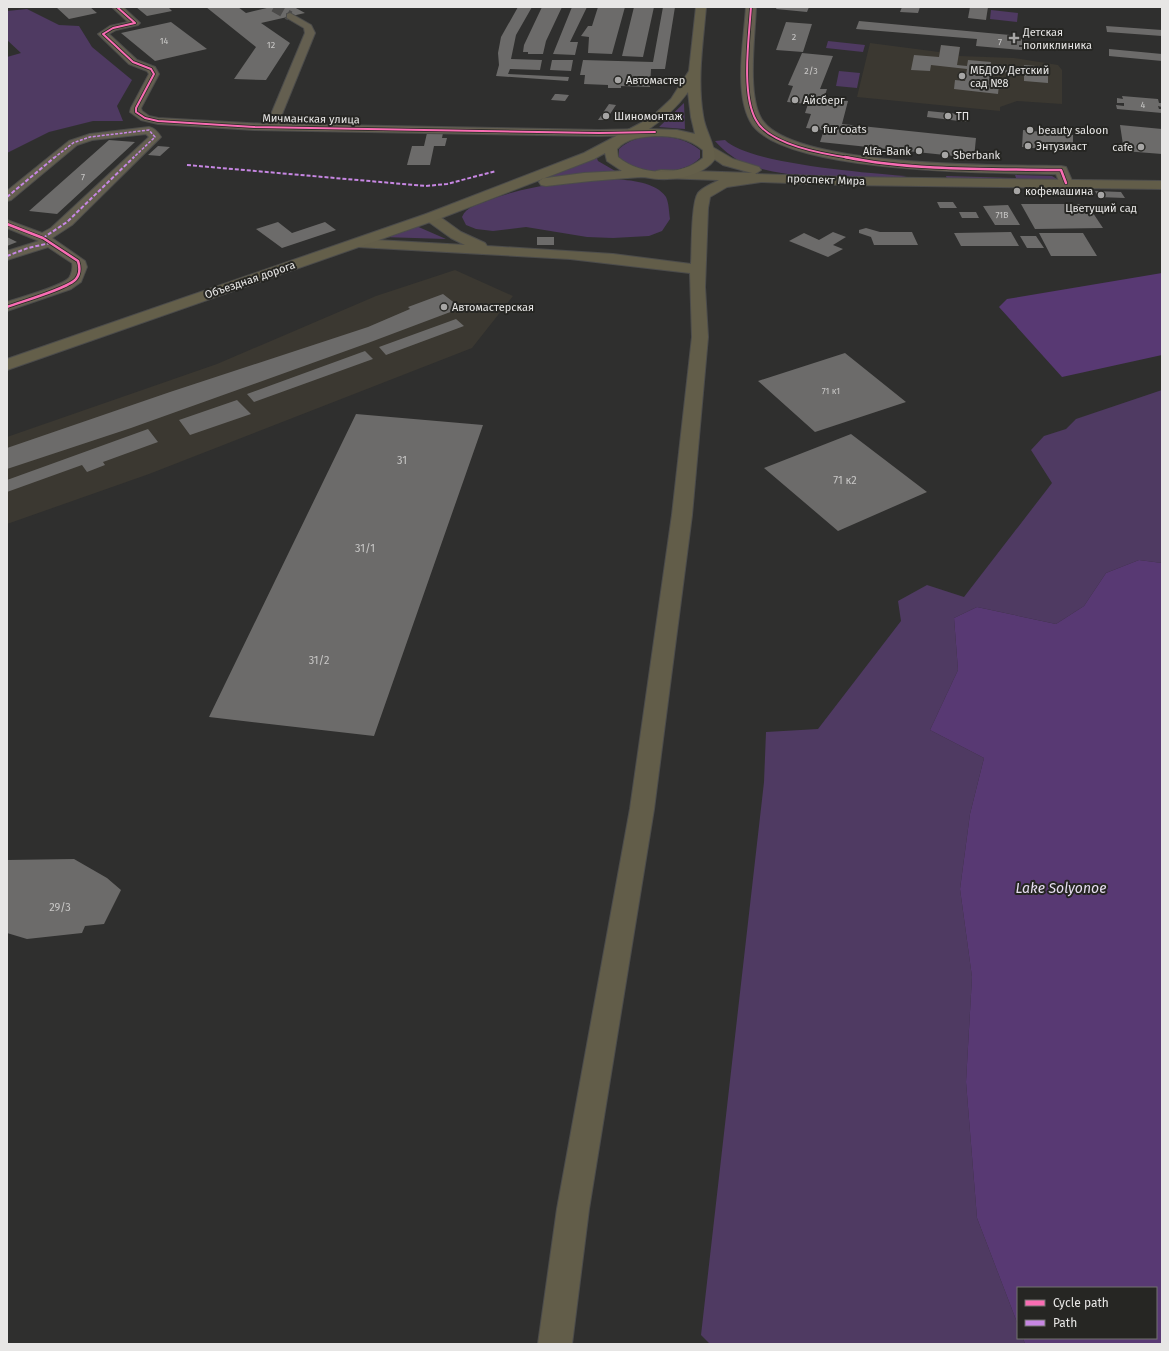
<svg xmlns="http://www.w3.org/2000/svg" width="1169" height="1351" font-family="'Fira Sans',sans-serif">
	<rect width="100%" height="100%" fill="#2f2f2e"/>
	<!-- built -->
	<path fill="#3b3831" d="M870 43 939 52 941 45 960 47 959 56 1014 58 1058 65 1062 70V104L1017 101 1000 107V111L857 97Z
		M455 270 513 296 472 348 149 474 7 524V437L217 364 376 296Z"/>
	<!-- green -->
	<path fill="#4f3a62" d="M27 9 59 25 79 26 92 47 132 80 117 106 123 121H93L49 132 7 153V57L21 53 7 40V11Z
		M991 10 1018 13 1017 22 990 19Z
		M828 41 865 45 863 52 826 48Z
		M839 71 860 73 857 88 836 86Z
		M684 103 685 129 659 127Z
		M656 136C673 137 686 139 700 150V158C681 177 639 175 619 157V149C630 139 641 137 656 136Z
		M725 140C748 164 871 173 907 176 872 184 774 178 741 162 731 156 723 150 715 141Z
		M596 156 598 161 617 172 549 177Z
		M1015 175 1052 176 1057 179 1056 180 947 179 946 176 1016 178Z
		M613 179C630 180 656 182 666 197 669 203 669 213 670 219L662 231 649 236 613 238 587 237 526 227 493 231 476 229 466 225 462 217C466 207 477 205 487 201 528 185 570 181 613 179Z
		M414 225 446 239 382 237Z
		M1162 390V563L1139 560 1106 573 1084 606 1056 624 977 607 954 618 958 670 930 730 984 758 970 814 960 889 972 977 966 1082 977 1218 1018 1325V1338H1023L1025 1344H710L701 1335 764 782 766 732 818 729 901 621 898 601 927 585 964 597 1052 483 1031 450 1044 436 1066 429 1076 419Z"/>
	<!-- water -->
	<path fill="#583973" d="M1162 273V355L1062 377 999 307 1007 299Z
		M1139 560 1162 563V1344H1025L1023 1338H1156V1288H1018V1325L977 1218 966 1082 972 977 960 889 970 814 984 758 930 730 958 670 954 618 977 607 1056 624 1084 606 1106 573Z"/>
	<!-- building -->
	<path fill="#6c6b6a" d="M56 7H90L97 13 69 19Z
		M136 7H168L172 11 147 16Z
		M206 7H238L246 13 271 7H294L305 13 261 23 290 43 266 80 234 79 256 47Z
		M518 7H532L516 35 511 59 542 60 540 70 510 69 508 74 569 77 568 81 496 76 499 65 498 53 501 37Z
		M542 7H562L546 41 543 54H528V52H523L524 45Z
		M572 7H587L570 42H578L575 55 553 54Z
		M598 7H625L612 54 588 53 589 37 581 36 588 26H592Z
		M634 7H654L643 57 622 56Z
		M663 7H675L665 69H651L650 87 621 86V88H608V85L584 84 585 75H580L583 60 653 62Z
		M777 7H809L807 12 776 9Z
		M902 7H920L918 13 900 12Z
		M970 7H988L986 20 968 18Z
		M859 21 1022 36V45H1019V47H1022V50L976 46 977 39 856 29Z
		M171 22 207 49 155 61 121 33Z
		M786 22 812 24 803 52 776 50Z
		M1106 26 1162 30V36L1107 32Z
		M941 45 960 47 957 65 967 66 968 60 991 62 990 68 1024 72V65L1048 67V83L1024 81V74L990 71 989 84 999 85 998 94 954 89 955 80 965 81 967 69 931 65 930 71 911 70 914 55 939 57Z
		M1109 49 1162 54V61L1109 56Z
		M802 53 833 56 820 89H827L824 98 848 101 842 124 976 138 974 158 820 142 824 130 806 128 811 114 805 113 808 104 787 102 793 86 788 85Z
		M552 60H573L571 71 550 70Z
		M555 94H558L569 95 565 101 551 100Z
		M1122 96 1158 99 1159 103H1162V107L1158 106 1159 109H1162V113L1117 109 1116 105 1124 106V103H1117V98L1123 99Z
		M609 104 616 105 606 120H598Z
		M928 111 968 115 967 122 927 117Z
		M1120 125 1162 129V154L1124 151Z
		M1023 130 1073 135V152L1022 147Z
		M427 133H443L442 138H447L445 146H434L430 165H407L412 146H424Z
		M109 140 135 142 57 214 29 211Z
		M158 146 170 147 160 156 148 155Z
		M1095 191 1121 192 1125 198 1098 197Z
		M937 202H953L957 208H940Z
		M1021 204H1087L1103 228 1035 229Z
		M1008 205 1020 225H995L983 206Z
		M959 212H976L979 218H962Z
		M278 222 292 233 325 222 336 230 282 248 256 229Z
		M866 228 880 232H912L918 245H874L871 237 859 233V230Z
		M833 232 846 237 833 245 843 249 828 257 789 241 804 233 819 240Z
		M1011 232 1019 246H961L954 233Z
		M1039 233H1083L1097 256H1051Z
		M1020 236H1036L1044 248H1027Z
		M7 237 17 242 7 246Z
		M537 237H554V245H537Z
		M443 294 461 308 368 343 131 428 7 469V448L170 392 368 327 410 309 408 307Z
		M456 319 464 326 386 355 379 347Z
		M365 351 373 359 254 402 247 394Z
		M845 353 906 402 815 432 758 381Z
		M237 400 251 414 190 435 179 420Z
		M356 414 483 425 374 736 209 717Z
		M148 429 158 442 103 462 105 465 87 472 82 465 7 492V480Z
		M851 434 927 492 838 531 764 468Z
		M74 859 107 878 121 890 104 924 85 926 82 933 27 939 7 933V860Z"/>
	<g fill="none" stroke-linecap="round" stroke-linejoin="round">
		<!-- minor-tunnel -->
		<path stroke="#4b4a49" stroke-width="10" stroke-dasharray="10 5" stroke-linecap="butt" d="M274 7 290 16"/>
		<defs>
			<path id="minor" d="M112 7H123L140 23 138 25 116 30 109 34 137 60 155 67 159 74 141 108 142 111 149 116 158 118 267 124 305 33 304 28 287 18V14L290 13 311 25 315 33 278 124 599 130 649 129 655 132 649 135 599 136 254 130 158 124 141 120 130 112 131 108 149 74 147 71 129 64 98 34 110 26 128 22Z
				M149 127C154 128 158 132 161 137L159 139 72 225 52 238 85 261 87 267 81 282 71 289 7 311V302C21 297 60 287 69 278 72 274 73 267 72 263L48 247 7 260V251L39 241 7 228V220L42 233 51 228 149 137 146 134 92 140 77 145 11 200 7 201V191L69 141 90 134Z"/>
			<path id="tertiary" d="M746 7H756C755 36 747 93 761 118 789 168 1006 165 1061 166L1066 167 1073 183 1071 186H1061L1056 174C999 173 777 174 750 121 734 91 744 40 746 7Z"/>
			<path id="secondary" d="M709 145 733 159 759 167 761 170 755 174 846 177 1162 181V189L846 185 761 182 727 187 710 197 708 208 705 287 708 337 692 515 654 809 589 1209 572 1344H538L557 1209 630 809 672 515 692 337 690 273 570 259 358 247 353 246 351 243 353 240 358 239 465 245 451 238 426 220 424 217 426 214H436L461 232 485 243 487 246 613 254 691 264C692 249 691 203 698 193 703 187 712 184 719 180L661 178 656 177 654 174 656 171 661 170 752 173 723 165 704 152 703 149 704 146Z"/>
			<path id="primary" d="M696 7H706C703 43 697 79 703 115 705 131 715 143 715 159 704 175 678 180 659 179 653 179 647 177 641 177 609 179 578 182 546 186L541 185 539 182 541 179 546 178 584 173 622 171 607 161 605 153 594 159 436 220 7 370V359L426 214 584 153 641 123 656 113 671 99 689 71ZM688 92 691 117 695 134 677 130 649 129C665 118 677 107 688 92ZM655 136C673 136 689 138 703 150V158C680 177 641 176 618 157L617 149C627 138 641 137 655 136Z"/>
		</defs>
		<!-- minor casing -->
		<use href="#minor" stroke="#4c4c4b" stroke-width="2"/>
		<!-- tertiary casing -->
		<use href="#tertiary" stroke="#4c4c4b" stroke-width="2"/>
		<!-- secondary casing -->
		<use href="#secondary" stroke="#4c4c4b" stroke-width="2"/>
		<!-- primary casing -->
		<use href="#primary" stroke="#4c4c4b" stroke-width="2"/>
		<!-- minor -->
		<use href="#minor" fill="#645f50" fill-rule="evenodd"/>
		<!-- tertiary -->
		<use href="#tertiary" fill="#645f50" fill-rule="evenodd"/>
		<!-- secondary -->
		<use href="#secondary" fill="#625d49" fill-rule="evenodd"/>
		<!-- primary -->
		<use href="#primary" fill="#645f4a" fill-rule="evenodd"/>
		<!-- quiet-far1 -->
		<path stroke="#c787e3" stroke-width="1.5" stroke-dasharray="3 1.5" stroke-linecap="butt" d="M54 158 73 143 90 137 149 130 155 137 133 158"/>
		<!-- quiet -->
		<path stroke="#c787e3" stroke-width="2" stroke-dasharray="4 2" stroke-linecap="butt" d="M187 165 426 186 447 184 496 171
			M7 197 55 157
			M43 238 67 222 134 157
			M7 256 28 248 50 243"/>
		<defs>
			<path id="cycleway-far1" d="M117 7 135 23 113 28 103 34 133 62 151 69 154 74 136 108V112L145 118 158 121 254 127 599 133 655 132
				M751 7C749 37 741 94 756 120 769 145 824 154 850 158"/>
			<path id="cycleway" d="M845 157C912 171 992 169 1061 170L1066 183
				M7 224 43 238 78 261C80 267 80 274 76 279 69 288 20 302 7 307"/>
		</defs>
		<!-- cycleway-far1 casing -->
		<use href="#cycleway-far1" stroke="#262623" stroke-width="3.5"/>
		<!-- cycleway casing -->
		<use href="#cycleway" stroke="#262623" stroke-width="4"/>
		<!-- cycleway-far1 -->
		<use href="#cycleway-far1" stroke="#f96db3" stroke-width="2"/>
		<!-- cycleway -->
		<use href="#cycleway" stroke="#f96db3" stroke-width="2.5"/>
	</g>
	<!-- markers -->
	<g fill="#a7a6a5" stroke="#262623" stroke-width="1.5">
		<path d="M1012 32h4v4h4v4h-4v4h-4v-4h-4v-4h4z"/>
		<circle cx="962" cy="76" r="4"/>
		<circle cx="618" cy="80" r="4"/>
		<circle cx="795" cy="100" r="4"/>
		<circle cx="606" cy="116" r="4"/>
		<circle cx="948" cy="116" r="4"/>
		<circle cx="815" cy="129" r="4"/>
		<circle cx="1030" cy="130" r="4"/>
		<circle cx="1028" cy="146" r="4"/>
		<circle cx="1141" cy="147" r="4"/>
		<circle cx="919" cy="151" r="4"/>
		<circle cx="945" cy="155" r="4"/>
		<circle cx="1017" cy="191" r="4"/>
		<circle cx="1101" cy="195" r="4"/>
		<circle cx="444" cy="307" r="4"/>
	</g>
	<g text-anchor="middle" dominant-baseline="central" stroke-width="4" stroke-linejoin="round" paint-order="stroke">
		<!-- far-number labels -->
		<g font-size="9" fill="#c8c7c6">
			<text x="794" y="37">2</text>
			<text x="164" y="41">14</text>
			<text x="1000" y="42">7</text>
			<text x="271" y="45">12</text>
			<text x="811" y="71">2/3</text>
			<text x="1143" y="105">4</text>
			<text x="83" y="177">7</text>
			<text x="1002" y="215">71В</text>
			<text x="831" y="391">71 к1</text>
		</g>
		<!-- far-poi labels -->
		<g font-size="11" fill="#e7e6e5" stroke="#262623" text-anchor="start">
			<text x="1023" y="32">Детская<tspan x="1023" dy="13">поликлиника</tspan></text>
			<text x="970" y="70">МБДОУ Детский<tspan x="970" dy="13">сад №8</tspan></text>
			<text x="626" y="80">Автомастер</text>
			<text x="803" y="100">Айсберг</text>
			<text x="614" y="116">Шиномонтаж</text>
			<text x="956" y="116">ТП</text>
			<text x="823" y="129">fur coats</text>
			<text x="1038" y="130">beauty saloon</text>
			<text x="1036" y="146">Энтузиаст</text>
			<text x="1133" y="147" text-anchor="end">cafe</text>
			<text x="911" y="151" text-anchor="end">Alfa-Bank</text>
			<text x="953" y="155">Sberbank</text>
			<text x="1025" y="191">кофемашина</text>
			<text x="1101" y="208" text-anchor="middle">Цветущий сад</text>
			<text x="452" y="307">Автомастерская</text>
		</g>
		<!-- far-street labels -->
		<g font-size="11" fill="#e7e6e5" stroke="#262623">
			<text transform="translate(311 119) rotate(1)">Мичманская улица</text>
			<text transform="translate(826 180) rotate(2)">проспект Мира</text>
			<text transform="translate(250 280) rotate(-19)">Объездная дорога</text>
		</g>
		<!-- number labels -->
		<g font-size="11" fill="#c8c7c6">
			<text x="402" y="460">31</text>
			<text x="845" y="480">71 к2</text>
			<text x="365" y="548">31/1</text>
			<text x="319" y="660">31/2</text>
			<text x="60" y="907">29/3</text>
		</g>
		<!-- water labels -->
		<g font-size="14" font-style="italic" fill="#e7def1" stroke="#262623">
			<text x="1061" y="888">Lake Solyonoe</text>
		</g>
	</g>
	<!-- border -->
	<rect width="1169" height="1351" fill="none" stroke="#e7e6e5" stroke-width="16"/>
	<!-- legend -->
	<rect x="1017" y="1287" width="140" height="52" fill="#262623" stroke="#737371"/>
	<rect x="1025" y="1300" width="20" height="6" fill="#f96db3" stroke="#737371"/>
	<text x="1053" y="1307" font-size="12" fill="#e7e6e5">Cycle path</text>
	<rect x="1025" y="1320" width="20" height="6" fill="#c787e3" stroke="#737371"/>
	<text x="1053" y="1327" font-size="12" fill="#e7e6e5">Path</text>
</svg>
